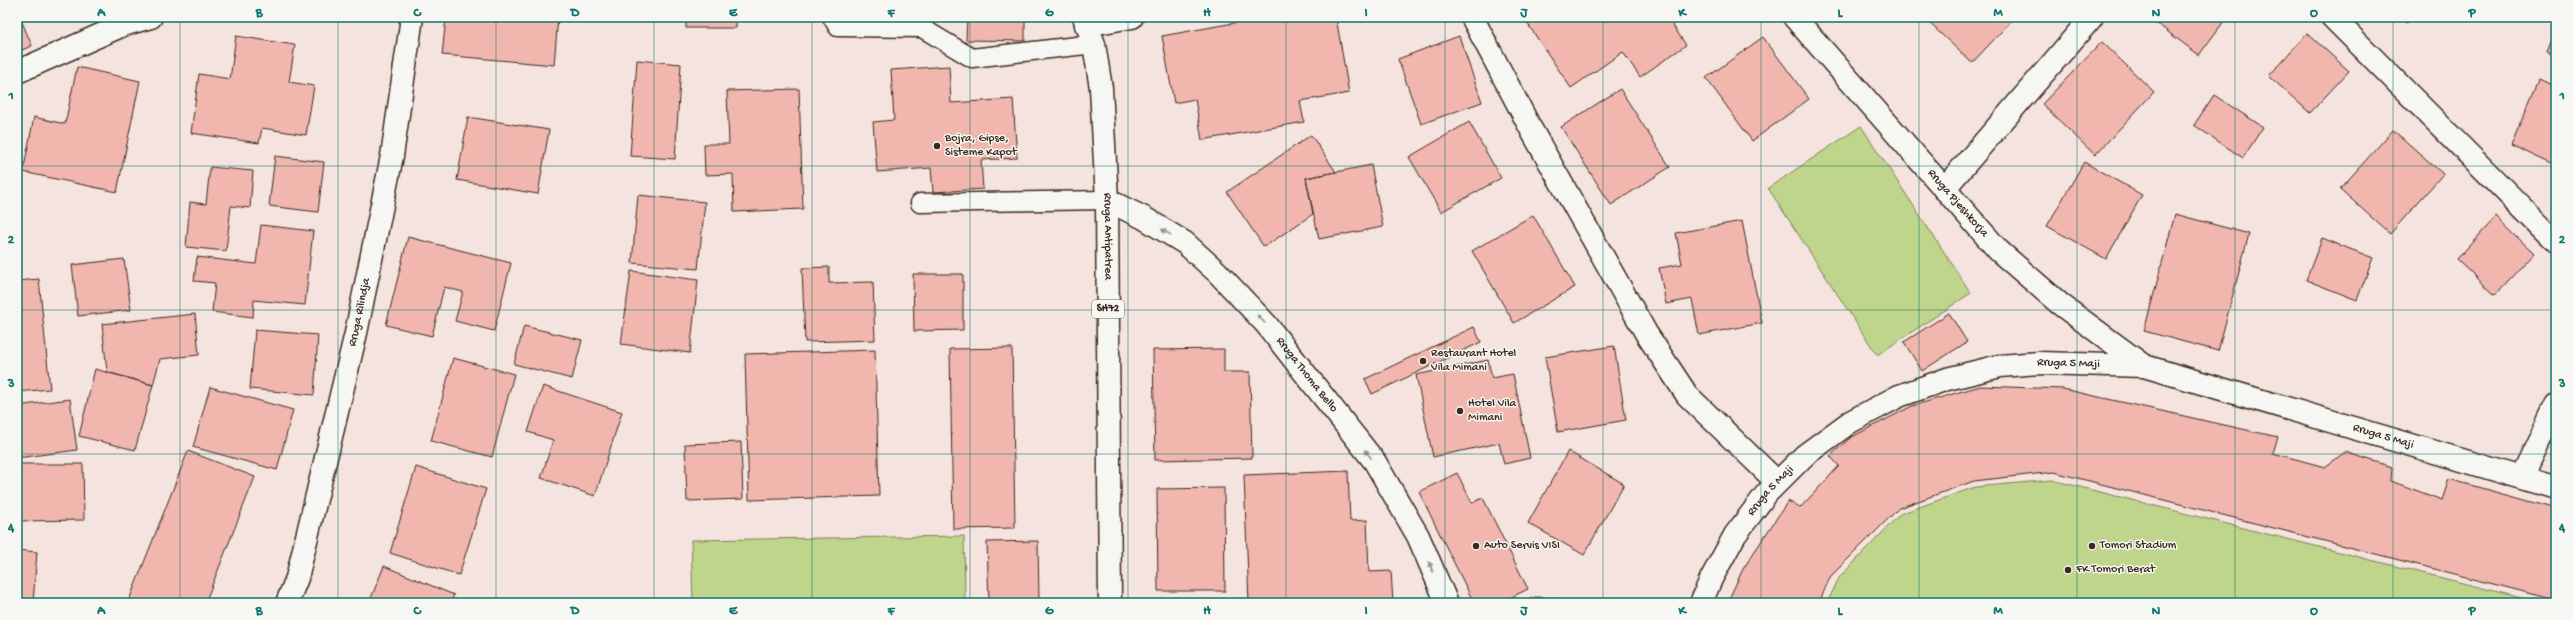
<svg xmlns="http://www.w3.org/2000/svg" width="2573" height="620" font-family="'Gochi Hand',sans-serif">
	<rect width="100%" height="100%" fill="#f4e3de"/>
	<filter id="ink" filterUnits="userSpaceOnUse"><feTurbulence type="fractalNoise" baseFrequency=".025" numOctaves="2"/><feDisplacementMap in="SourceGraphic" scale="8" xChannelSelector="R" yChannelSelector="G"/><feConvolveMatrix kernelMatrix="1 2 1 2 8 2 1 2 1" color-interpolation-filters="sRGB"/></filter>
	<g filter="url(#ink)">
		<!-- green -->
		<path fill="#bfd58b" stroke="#7d8054" d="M1861 126 1971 293 1877 355 1768 188Z
			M2052 480 2542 603H1827L1839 578 1900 514 1975 487Z
			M964 536 965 603H693L691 540Z"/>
		<!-- building -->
		<path fill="#f1b6ae" stroke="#3b2a1e" d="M17 17H20L32 46 17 52Z
			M74 17H95L75 22Z
			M473 17H558L554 65 442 55 446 18 473 20Z
			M686 17H736V28H686Z
			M967 17H1025V41L966 40Z
			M1267 17H1336L1349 93 1300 101 1304 122 1202 140 1195 99 1174 103 1162 36Z
			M1523 17H1607L1609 20 1614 17H1667L1686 45 1640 77 1623 52 1571 88Z
			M1923 17H2015L1972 63Z
			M2148 17H2227L2199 55Z
			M2398 17H2411L2407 23Z
			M2556 32V56L2547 52Z
			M2307 33 2349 71 2310 113 2269 76Z
			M236 36 295 45 289 82 314 86 306 135 262 128 259 143 191 133 199 74 230 79Z
			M1459 36 1482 102 1421 124 1398 59Z
			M1763 37 1809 99 1752 141 1706 78Z
			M2102 42 2154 92 2095 155 2042 104Z
			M637 60 681 64 675 159 630 156Z
			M949 66 951 103 1013 99 1017 158 981 160 983 189 933 192 931 168 877 172 873 122 894 120 891 70Z
			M77 67 140 81 117 192 23 172 34 117 65 124Z
			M2539 80 2556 88V166L2511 145Z
			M799 89 803 209 734 212 733 174 705 175 704 144H729L727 91Z
			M1620 89 1670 167 1611 205 1561 127Z
			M2214 95 2263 127 2243 158 2194 125Z
			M17 107 23 156H17Z
			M468 117 549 130 538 194 457 180Z
			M1469 122 1501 178 1441 212 1409 157Z
			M2393 130 2443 174 2390 234 2340 189Z
			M1311 135 1336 172 1306 178 1313 214 1264 247 1227 192Z
			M275 156 324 162 318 212 269 206Z
			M2084 162 2142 195 2106 259 2047 226Z
			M1371 165 1383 227 1319 239 1306 178Z
			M210 167 253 171 250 208 231 206 226 251 186 247 190 202 206 204Z
			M638 195 705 202 698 269 632 263Z
			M2175 214 2249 234 2218 351 2144 331Z
			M1533 215 1575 287 1514 323 1472 251Z
			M2496 217 2534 253 2495 295 2457 259Z
			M1742 221 1762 323 1699 335 1692 299 1666 304 1659 268 1682 264 1676 233Z
			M261 225 313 231 305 305 254 300 253 317 212 312 215 283 194 281 197 257 256 264Z
			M408 237 511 263 494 331 455 321 463 292 444 287 432 336 386 325Z
			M2322 238 2373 258 2357 300 2306 280Z
			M124 259 131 310 78 316 72 265Z
			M829 267V283L873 282 875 340 805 342 802 268Z
			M631 271 698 280 690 353 621 344Z
			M913 274H963V330L914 331Z
			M39 279 50 389 17 392V281Z
			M1949 313 1967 342 1922 371 1904 342Z
			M195 314 199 355 160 359 153 385 107 372 102 324Z
			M524 326 582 340 572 379 514 364Z
			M1474 327 1481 342 1372 394 1365 379Z
			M255 330 318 335 314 395 250 389Z
			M1614 346 1626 420 1558 432 1545 357Z
			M1012 348 1015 528 953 529 950 349Z
			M1224 349V372H1250L1252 458 1155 460 1153 350Z
			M875 350 879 496 749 500 745 354Z
			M453 358 514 374 492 457 431 441Z
			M1488 360 1492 378 1513 374 1530 458 1504 464 1499 443 1433 457 1416 375Z
			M95 369 153 385 135 450 79 436Z
			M543 386 622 412 595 496 541 478 553 440 528 432Z
			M1980 386 2063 389 2278 437 2273 453 2325 467 2345 452 2392 467 2391 481 2442 500 2449 479 2556 509V600L2054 472 1974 481 1899 508 1830 577 1819 603H1727L1743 569 1788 501 1800 508 1839 466 1830 456 1850 438 1912 406Z
			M210 387 293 410 277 470 193 447Z
			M70 399 77 450 17 458V406Z
			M741 442 743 499 687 501 685 444Z
			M188 451 255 477 205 603H128Z
			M1568 451 1624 484 1584 555 1528 523Z
			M17 464H83L84 520 17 521Z
			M416 467 486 489 459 575 390 553Z
			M1348 471 1350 521 1367 520 1369 572 1391 571 1393 603H1249L1244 475Z
			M1457 473 1472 503 1483 498 1528 589 1499 603H1474L1419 492Z
			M1224 488 1225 591H1158L1157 489Z
			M1038 541 1039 603H989L987 542Z
			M17 550 37 552 33 603H17Z
			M384 566 454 595 450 603H369Z
			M1535 597 1554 598V603H1521Z"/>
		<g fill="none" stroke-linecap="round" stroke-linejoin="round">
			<defs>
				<path id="service" d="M832 17 838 27 922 28 972 58 1094 44
					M920 203 1107 200"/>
				<path id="minor" d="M1472 17 1532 131 1646 333 1687 395 1777 482
					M2332 17 2556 242
					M1086 25 1132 17
					M17 72 123 25 151 17
					M1944 189 2092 17
					M2522 477 2556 405"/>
				<g id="tertiary">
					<path id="s1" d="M1794 17 1999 251 2060 304 2144 366"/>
					<path id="s2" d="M1107 200 1144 218 1185 243 1217 272 1266 324 1375 462 1418 536 1447 603"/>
					<path id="s3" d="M287 603 297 578 356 333 392 156 412 17"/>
					<path id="s4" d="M1701 603 1711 579 1735 535 1767 493 1805 455 1850 422 1899 396 1947 379 2000 366 2039 363 2144 366 2556 488"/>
				</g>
				<g id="primary">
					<path id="s5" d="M1084 17 1094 44 1101 88 1107 200 1110 603"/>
				</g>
			</defs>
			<!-- service casing -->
			<use href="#service" stroke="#3b2a1e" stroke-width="21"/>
			<!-- minor casing -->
			<use href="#minor" stroke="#3b2a1e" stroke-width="25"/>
			<!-- tertiary casing -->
			<use href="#tertiary" stroke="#3b2a1e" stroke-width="25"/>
			<!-- primary casing -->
			<use href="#primary" stroke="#3b2a1e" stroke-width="25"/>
			<!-- service -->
			<use href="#service" stroke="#f6f6f2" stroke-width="18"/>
			<!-- minor -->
			<use href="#minor" stroke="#f6f6f2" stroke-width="22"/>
			<!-- tertiary -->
			<use href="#tertiary" stroke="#f6f6f2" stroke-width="22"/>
			<!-- primary -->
			<use href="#primary" stroke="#f6f6f2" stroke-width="22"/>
		</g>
		<!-- one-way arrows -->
		<defs><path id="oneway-solid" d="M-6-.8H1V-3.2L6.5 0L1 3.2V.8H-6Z"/></defs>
		<g fill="#989088">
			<use href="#oneway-solid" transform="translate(1166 232) rotate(-148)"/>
			<use href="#oneway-solid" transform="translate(1261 319) rotate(-133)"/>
			<use href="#oneway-solid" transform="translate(1368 454) rotate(-127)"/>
			<use href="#oneway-solid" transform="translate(1431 567) rotate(-113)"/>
		</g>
	</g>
	<!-- grid -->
	<path fill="none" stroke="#0f766e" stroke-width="1" stroke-opacity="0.55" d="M180 17V603M338 17V603M496 17V603M654 17V603M812 17V603M970 17V603M1128 17V603M1286 17V603M1445 17V603M1603 17V603M1761 17V603M1919 17V603M2077 17V603M2235 17V603M2393 17V603M17 166H2556M17 310H2556M17 454H2556"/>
	<!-- markers -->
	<g fill="#3b2a1e" stroke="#f6f6f2" stroke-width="1.5">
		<circle cx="937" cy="146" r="4"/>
		<circle cx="1423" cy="361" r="4"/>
		<circle cx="1460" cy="411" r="4"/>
		<circle cx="1476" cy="546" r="4"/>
		<circle cx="2092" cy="546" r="4"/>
		<circle cx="2068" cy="570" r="4"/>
	</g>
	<g text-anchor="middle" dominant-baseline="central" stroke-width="3" stroke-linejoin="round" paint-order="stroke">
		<!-- shield labels -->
		<rect fill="#f6f6f2" stroke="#73675e" stroke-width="1" x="1092" y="300" width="32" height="18" rx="3"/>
		<g font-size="11" font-weight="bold" fill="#3b2a1e">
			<text x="1108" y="309">SH72</text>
		</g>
		<!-- poi labels -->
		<g font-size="12" fill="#3b2a1e" stroke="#f6f6f2" text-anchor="start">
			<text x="945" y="139">Bojra, Gipse,<tspan x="945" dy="14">Sisteme Kapot</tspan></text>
			<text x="1431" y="354">Restaurant Hotel<tspan x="1431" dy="14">Vila Mimani</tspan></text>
			<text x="1468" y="404">Hotel Vila<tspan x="1468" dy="14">Mimani</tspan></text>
			<text x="1484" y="546">Auto Servis VISI</text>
			<text x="2100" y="546">Tomori Stadium</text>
			<text x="2076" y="570">FK Tomori Berat</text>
		</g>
		<!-- street labels -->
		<g font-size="12" fill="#3b2a1e" stroke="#f6f6f2">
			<text stroke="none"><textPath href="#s1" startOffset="248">Rruga Pjeshkorja</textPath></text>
			<text stroke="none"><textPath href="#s5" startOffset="222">Rruga Antipatrea</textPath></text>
			<text stroke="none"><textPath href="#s3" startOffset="300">Rruga Rilindja</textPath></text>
			<text stroke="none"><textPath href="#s4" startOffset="468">Rruga 5 Maji</textPath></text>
			<text stroke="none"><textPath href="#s2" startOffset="269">Rruga Thoma Bello</textPath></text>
			<text stroke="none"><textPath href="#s4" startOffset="793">Rruga 5 Maji</textPath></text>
			<text stroke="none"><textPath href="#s4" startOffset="133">Rruga 5 Maji</textPath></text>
		</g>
	</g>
	<!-- margin -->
	<rect width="2573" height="620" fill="none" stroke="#f6f6f2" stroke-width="44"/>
	<rect x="22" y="22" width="2529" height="576" fill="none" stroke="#0f766e" stroke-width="1.5"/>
	<g font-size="13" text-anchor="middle" font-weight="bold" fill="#0f766e">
		<text x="101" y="16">A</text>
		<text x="259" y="16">B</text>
		<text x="417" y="16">C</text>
		<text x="575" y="16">D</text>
		<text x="733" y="16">E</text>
		<text x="891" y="16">F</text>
		<text x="1049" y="16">G</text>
		<text x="1207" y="16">H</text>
		<text x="1366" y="16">I</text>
		<text x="1524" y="16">J</text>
		<text x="1682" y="16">K</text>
		<text x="1840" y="16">L</text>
		<text x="1998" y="16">M</text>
		<text x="2156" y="16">N</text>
		<text x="2314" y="16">O</text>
		<text x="2472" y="16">P</text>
		<text x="11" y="99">1</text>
		<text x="2562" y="99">1</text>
		<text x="11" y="243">2</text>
		<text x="2562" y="243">2</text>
		<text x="11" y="387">3</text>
		<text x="2562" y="387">3</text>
		<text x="11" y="531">4</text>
		<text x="2562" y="531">4</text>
		<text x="101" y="614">A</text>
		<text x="259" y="614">B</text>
		<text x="417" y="614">C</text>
		<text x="575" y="614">D</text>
		<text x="733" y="614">E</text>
		<text x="891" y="614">F</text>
		<text x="1049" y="614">G</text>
		<text x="1207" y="614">H</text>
		<text x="1366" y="614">I</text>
		<text x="1524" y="614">J</text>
		<text x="1682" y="614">K</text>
		<text x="1840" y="614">L</text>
		<text x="1998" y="614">M</text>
		<text x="2156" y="614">N</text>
		<text x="2314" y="614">O</text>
		<text x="2472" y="614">P</text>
	</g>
</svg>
